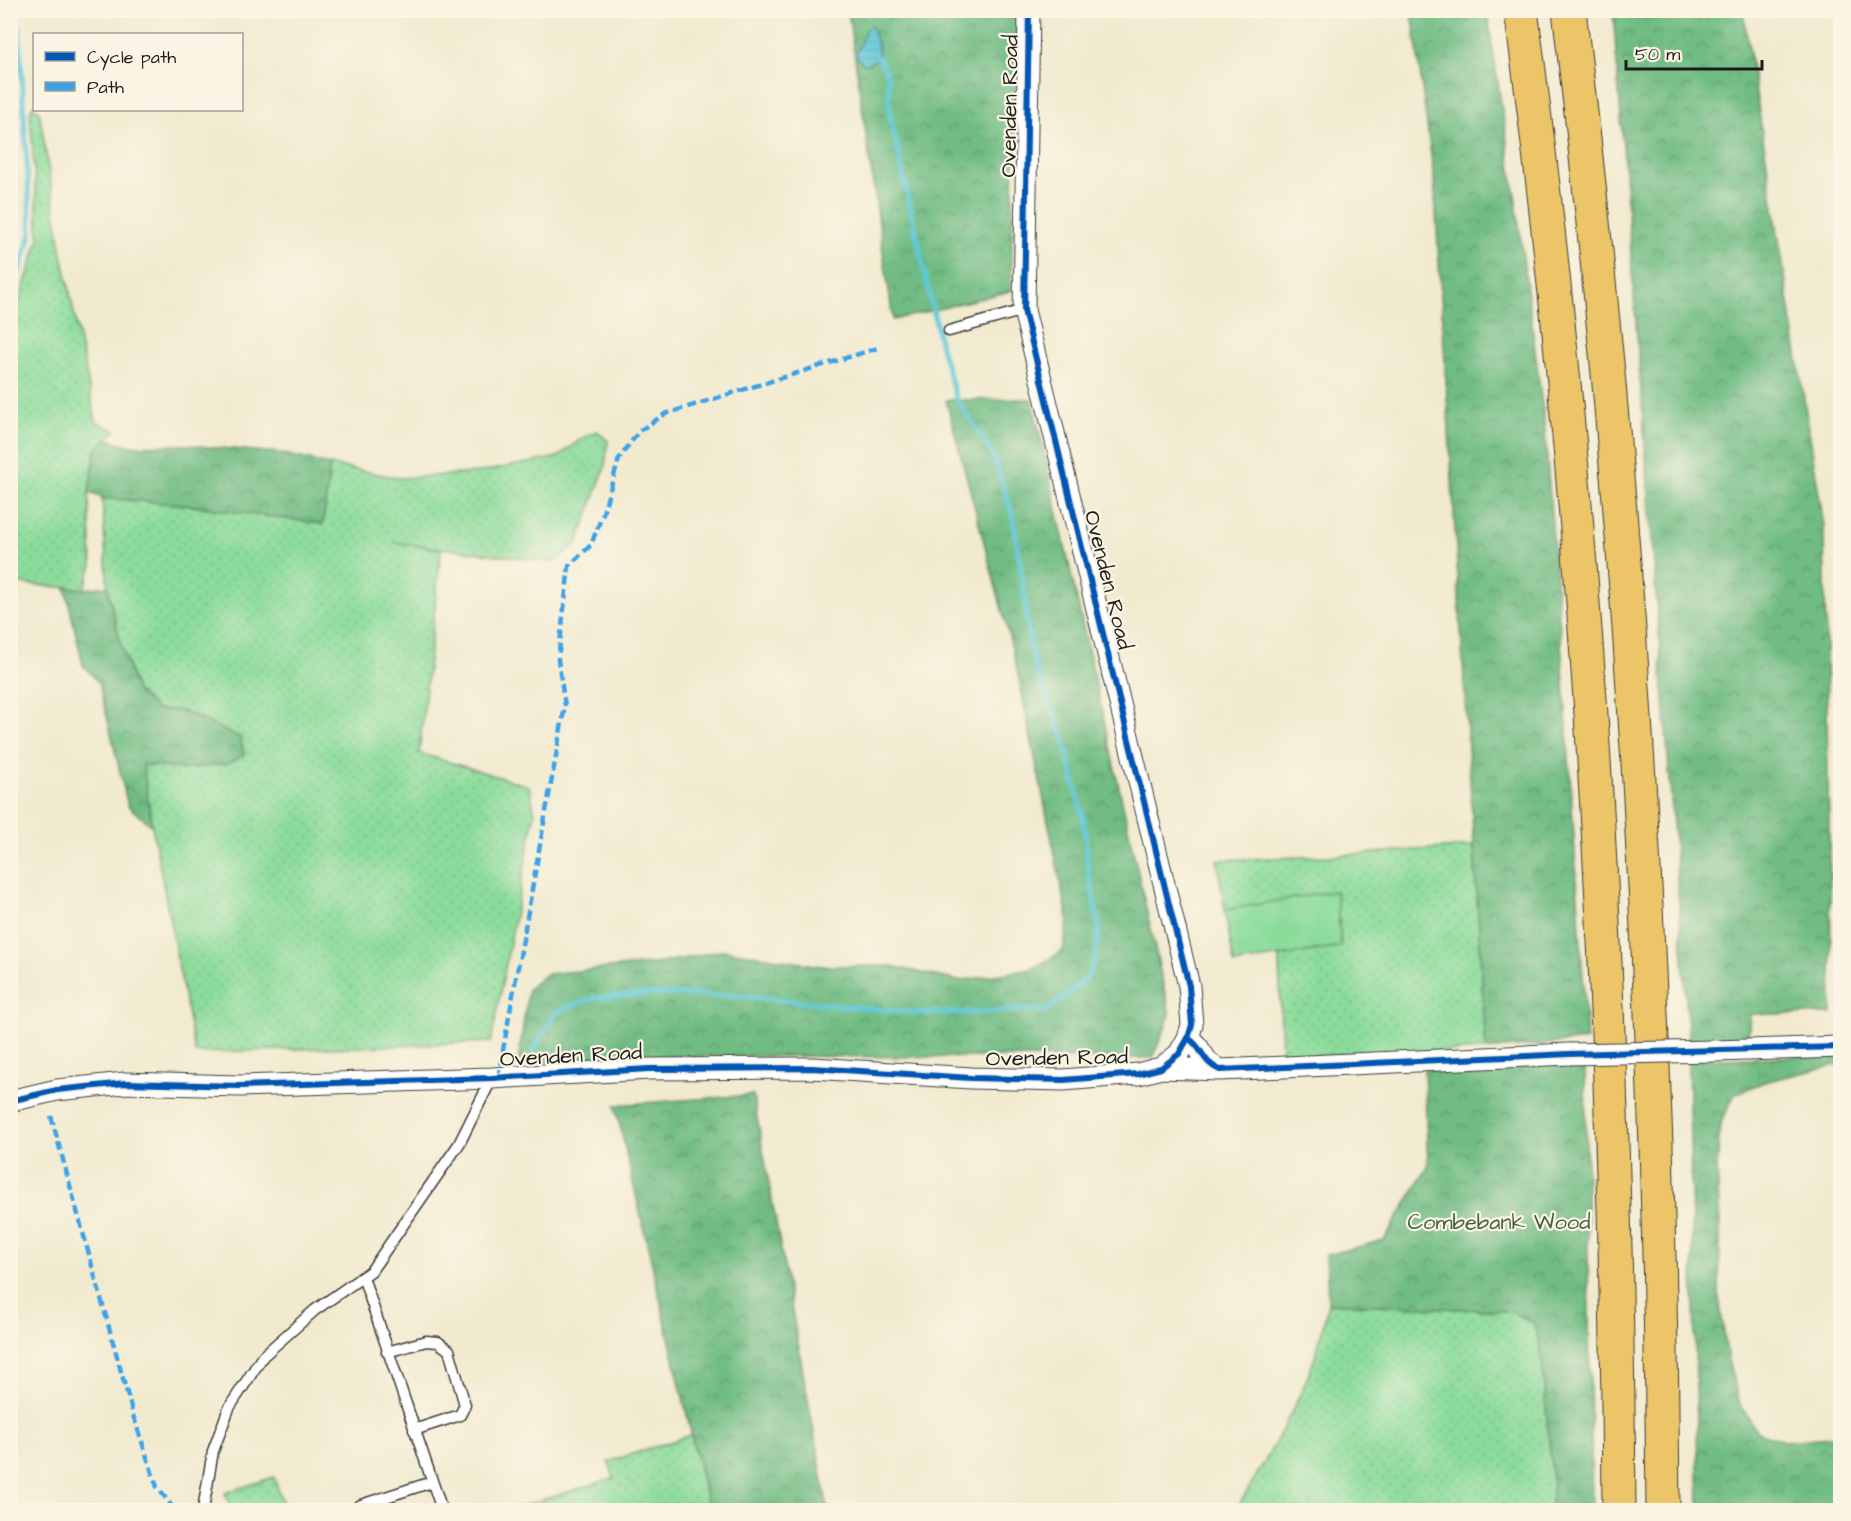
<svg xmlns="http://www.w3.org/2000/svg" width="1851" height="1521" font-family="'Architects Daughter',sans-serif">
	<defs>
		<pattern id="grass-dots" width="8" height="8" patternUnits="userSpaceOnUse" patternTransform="scale(1.5)"><rect width="8" height="8" fill="#8bdc9b"/><path d="M2 2h.1M6 6h.1" fill="none" stroke="#77bc85" stroke-width="1.8" stroke-linecap="round"/></pattern>
		<pattern id="forest-crowns" width="20" height="18" patternUnits="userSpaceOnUse" patternTransform="scale(1.5)"><rect width="20" height="18" fill="#70bc83"/><path d="M2 6a3 3 0 1 1 6 0M12 15a3 3 0 1 1 6 0" fill="none" stroke="#5b986a"/></pattern>
		<pattern id="water-rules" width="6" height="5" patternUnits="userSpaceOnUse" patternTransform="scale(1.5)"><rect width="6" height="5" fill="#5ec8d9"/><path d="M0 2.5h6" fill="none" stroke="#51abba"/></pattern>
	</defs>
	<rect width="100%" height="100%" fill="#fcf5e5"/>
	<filter id="ink" filterUnits="userSpaceOnUse"><feTurbulence type="fractalNoise" baseFrequency=".0167" numOctaves="2"/><feDisplacementMap in="SourceGraphic" scale="12" xChannelSelector="R" yChannelSelector="G"/><feConvolveMatrix kernelMatrix="1 2 1 2 8 2 1 2 1" color-interpolation-filters="sRGB"/></filter>
	<filter id="wash" filterUnits="userSpaceOnUse"><feTurbulence type="fractalNoise" baseFrequency=".008" numOctaves="4" result="noise"/><feDisplacementMap in="SourceGraphic" scale="24" xChannelSelector="R" yChannelSelector="G"/><feGaussianBlur stdDeviation="1.35" result="paint"/><feColorMatrix in="noise" values="0 0 0 0 0 0 0 0 0 0 0 0 0 0 0 0 0 1.4 0 .05"/><feComposite in="paint" operator="in"/></filter>
	<g filter="url(#wash)">
		<rect width="100%" height="100%" fill="#f1eacf"/>
		<!-- grass -->
		<path fill="url(#grass-dots)" stroke="#547c5c" stroke-width="1.5" d="M34 104V110H39L62 254 96 422 116 431 96 449 89 493 92 566 84 589 11 583V328L39 238 30 111Z
			M597 431 608 441 605 467 578 542 554 562 393 542 441 549 419 753 529 786 535 812 491 1042 195 1053 152 826 143 765 183 769 227 764 244 754 240 737C219 731 203 717 181 711 174 709 164 710 157 710L136 691 120 641 108 591 102 498 188 505 323 524 330 465 400 478 476 473 558 457 581 439Z
			M1474 846 1486 1050 1282 1057 1279 957 1341 946 1336 892 1225 910 1217 860 1329 856Z
			M1328 1303 1509 1311 1533 1322 1541 1347 1553 1485 1550 1510H1236C1260 1470 1286 1427 1305 1383 1316 1358 1323 1330 1328 1303Z
			M691 1435 709 1510H509L614 1478 608 1462Z
			M274 1477 285 1510H232L225 1493Z"/>
		<!-- forest -->
		<path fill="url(#forest-crowns)" stroke="#466c50" stroke-width="1.5" d="M848 11H1017L1011 291 893 320Z
			M1412 11H1487L1515 194 1544 420 1564 682 1587 1040 1486 1050 1434 179Z
			M1613 11H1743L1824 526 1832 1014H1750L1748 1040H1689Z
			M1032 399 1170 1015 1153 1058 748 1056 603 1057 518 1065 528 989 546 974 661 963 724 950 820 966H891L958 981 1032 969 1063 951 1068 919 1014 655 946 400Z
			M107 439 130 446 186 445 280 453 330 465 323 524 188 505 102 498 89 493 96 449Z
			M107 586 120 641 136 691 157 710C164 711 174 709 181 711 203 717 219 731 240 737L244 755 227 764 183 769 143 765 152 826 128 806 99 683 83 665 65 587 84 589Z
			M1840 1055V1064L1764 1082 1735 1094 1720 1125 1717 1168 1720 1226 1719 1298 1728 1360 1740 1404 1757 1432 1785 1441 1840 1436V1510H1699L1688 1060Z
			M1585 1064 1592 1510H1550L1553 1485 1541 1348 1533 1322 1509 1311 1328 1303 1326 1255 1384 1240 1428 1167 1424 1069Z
			M753 1095 828 1510H709L615 1105Z"/>
		<!-- pitch -->
		<path fill="#8bdc9b" stroke="#547c5c" stroke-width="1.5" d="M1336 891 1341 946 1234 964 1225 910Z"/>
		<!-- water -->
		<path fill="url(#water-rules)" stroke="#3d727a" stroke-width="1.5" d="M871 26 878 46 879 58 868 64 862 63 856 56 865 30Z"/>
		<g fill="none" stroke-linecap="round" stroke-linejoin="round">
			<!-- stream -->
			<path stroke="#5ec8d9" stroke-width="5" d="M10 300 31 234 19 27 12 10
				M532 1053 556 1012 593 998 652 994 743 996 916 1013H961L1016 1010 1044 1011 1067 996 1088 976 1096 955 1099 927 1088 869 1084 821 1064 739 1034 663 1029 638 1022 574 1012 513 992 453 956 398 941 347 890 115 888 77 879 58"/>
		</g>
	</g>
	<g filter="url(#ink)">
		<g fill="none" stroke-linecap="round" stroke-linejoin="round">
			<defs>
				<path id="service" d="M949 331 1024 310
					M363 1277 442 1510
					M387 1352 426 1341 438 1342 449 1350 465 1405 460 1415 414 1430
					M203 1510 213 1451 229 1408 263 1356 315 1310 371 1271 459 1144 492 1078
					M353 1510 361 1505 432 1482"/>
				<path id="minor" d="M1188 1038C1205 1049 1199 1060 1220 1070L1569 1054
					M1714 1051 1840 1047
					M1161 1068 1220 1070
					M10 1101 57 1090 125 1083 240 1086 492 1078 649 1069 812 1068 971 1078 1063 1080 1138 1074 1161 1068 1179 1054 1188 1038 1192 1025 1189 986 1024 310 1029 10"/>
				<path id="motorway" d="M1521 10C1588 507 1616 1010 1619 1510
					M1569 10C1630 508 1660 1009 1663 1510"/>
			</defs>
			<!-- service casing -->
			<use href="#service" stroke="#3c3b37" stroke-width="13"/>
			<!-- minor casing -->
			<use href="#minor" stroke="#3c3b37" stroke-width="23"/>
			<!-- motorway casing -->
			<use href="#motorway" stroke="#3c3b37" stroke-width="35"/>
			<!-- service -->
			<use href="#service" stroke="#fff" stroke-width="10"/>
			<!-- minor -->
			<use href="#minor" stroke="#fff" stroke-width="21"/>
			<!-- motorway -->
			<use href="#motorway" stroke="#ecc569" stroke-width="33"/>
			<defs>
				<path id="minor-bridge" d="M1569 1054 1714 1051"/>
			</defs>
			<!-- minor-bridge casing -->
			<use href="#minor-bridge" stroke="#3c3b37" stroke-width="23" stroke-linecap="butt"/>
			<!-- minor-bridge -->
			<use href="#minor-bridge" stroke="#fff" stroke-width="21"/>
			<!-- quiet -->
			<path stroke="#3da2ea" stroke-width="4.5" stroke-dasharray="9 4.5" stroke-linecap="butt" d="M498 1078 565 706 558 660 569 566 591 545 603 513 619 459 639 431 665 414 878 348
				M51 1116 133 1415 157 1487 175 1510"/>
			<defs>
				<path id="cycleway" d="M1188 1038C1205 1049 1199 1060 1220 1070L1569 1054 1840 1047
					M10 1101 57 1090 125 1083 240 1086 492 1078 649 1069 812 1068 971 1078 1063 1080 1138 1074 1161 1068 1179 1054 1188 1038 1192 1025 1189 986 1024 310 1029 10"/>
			</defs>
			<!-- cycleway casing -->
			<use href="#cycleway" stroke="#fcf5e5" stroke-width="10"/>
			<!-- cycleway -->
			<use href="#cycleway" stroke="#0057b8" stroke-width="6"/>
		</g>
	</g>
	<g text-anchor="middle" dominant-baseline="central" stroke-width="4.5" stroke-linejoin="round" paint-order="stroke">
		<!-- street labels -->
		<g font-size="22" fill="#1c1c1c" stroke="#fcf5e5">
			<text transform="translate(1010 106) rotate(-89)">Ovenden Road</text>
			<text transform="translate(1108 580) rotate(76)">Ovenden Road</text>
			<text transform="translate(571 1056) rotate(-3)">Ovenden Road</text>
			<text transform="translate(1057 1058) rotate(-1)">Ovenden Road</text>
		</g>
		<!-- park labels -->
		<g font-size="22" fill="#435f48" stroke="#fcf5e5">
			<text x="1499" y="1222">Combebank Wood</text>
		</g>
	</g>
	<!-- margin -->
	<rect width="1851" height="1521" fill="none" stroke="#fcf5e5" stroke-width="36"/>
	<!-- legend -->
	<rect x="33" y="33" width="210" height="78" fill="#fcf5e5" stroke="#a29e95" stroke-width="1.5"/>
	<rect x="45" y="52" width="30" height="9" fill="#0057b8" stroke="#a29e95" stroke-width="1.5"/>
	<text x="87" y="63" font-size="18" fill="#1c1c1c">Cycle path</text>
	<rect x="45" y="82" width="30" height="9" fill="#3da2ea" stroke="#a29e95" stroke-width="1.5"/>
	<text x="87" y="93" font-size="18" fill="#1c1c1c">Path</text>
	<!-- scale -->
	<path d="M1626 60v9h136v-9" fill="none" stroke="#1c1c1c" stroke-width="3"/>
	<text x="1635" y="60" font-size="18" fill="#1c1c1c" stroke="#fcf5e5" stroke-width="4.5" paint-order="stroke">50 m</text>
</svg>
